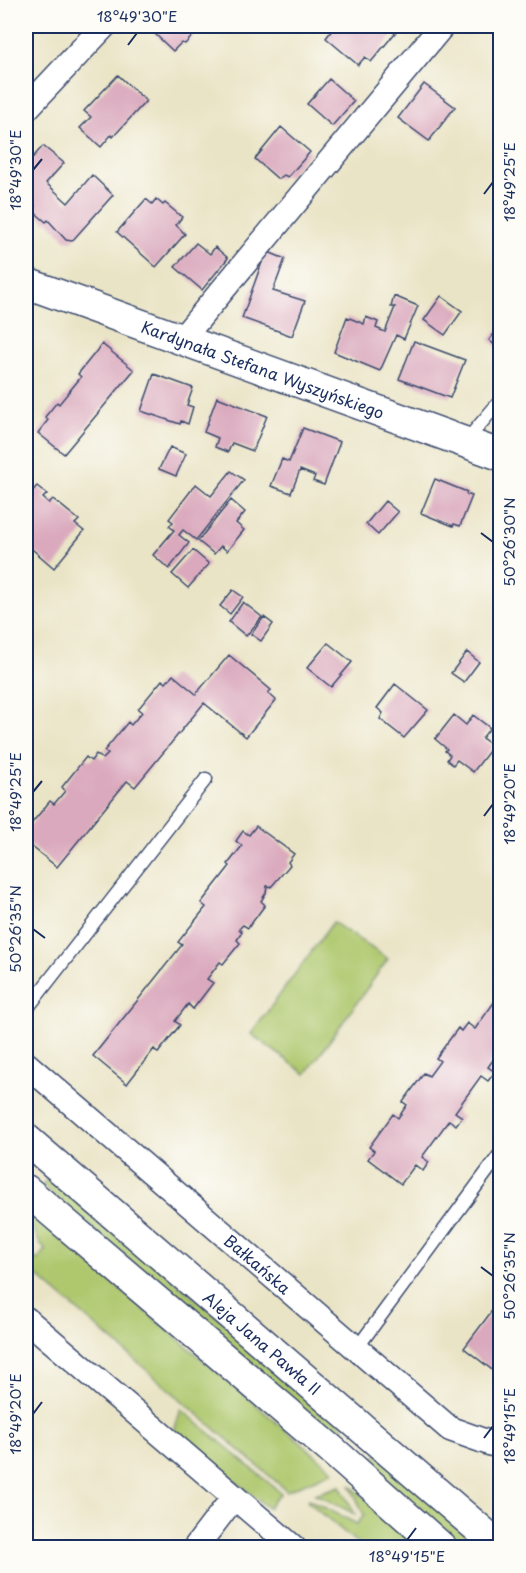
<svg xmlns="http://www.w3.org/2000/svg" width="526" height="1573" font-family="'Playpen Sans',sans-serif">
	<rect width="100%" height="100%" fill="#fdfcf7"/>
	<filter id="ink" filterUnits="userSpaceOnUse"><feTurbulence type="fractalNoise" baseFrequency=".0167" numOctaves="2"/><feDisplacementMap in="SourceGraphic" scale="12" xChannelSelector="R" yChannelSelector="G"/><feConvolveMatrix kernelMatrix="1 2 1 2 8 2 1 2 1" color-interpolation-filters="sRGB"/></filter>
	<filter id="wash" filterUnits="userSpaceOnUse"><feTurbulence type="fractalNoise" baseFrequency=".008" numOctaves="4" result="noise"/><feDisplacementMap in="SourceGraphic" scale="24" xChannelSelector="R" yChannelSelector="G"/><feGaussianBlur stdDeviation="1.35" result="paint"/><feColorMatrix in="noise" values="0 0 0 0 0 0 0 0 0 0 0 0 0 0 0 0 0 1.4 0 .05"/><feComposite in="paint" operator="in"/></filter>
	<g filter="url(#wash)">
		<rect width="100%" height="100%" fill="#eae4c6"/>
		<!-- green -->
		<path fill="#afc86e" stroke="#657c66" stroke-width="1.5" d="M333 922 388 959 306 1074 251 1034Z
			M51 1175 344 1426 335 1436 42 1185Z
			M26 1210 334 1471 287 1491 26 1266V1252L38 1260 46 1250 40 1244Z
			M181 1409 281 1493 268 1508 174 1431Z
			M377 1454 485 1547H462L367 1465Z
			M350 1485 422 1547H362L307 1501 308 1499 357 1524 364 1515Z
			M340 1486 355 1514 315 1494Z"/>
		<g id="blocks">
			<!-- building -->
			<path fill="#daa9bd" d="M160 26H202L185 44 181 43 173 51 154 33Z
				M335 26H399L400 27 371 62 365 57 358 65 326 38Z
				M118 75 146 101 113 137 111 135 101 147 80 128 91 117 84 111Z
				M329 79 354 101 332 126 307 104Z
				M424 84 455 107 429 141 398 118Z
				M281 127 310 152 288 177 284 175 278 179 255 159Z
				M43 146 64 163 46 183 68 203 92 175 113 195 72 241 66 240 48 220 46 222 32 210 35 206 30 202 26 207V165Z
				M146 199 152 204 156 199 163 205 165 203 182 217 176 225 185 234 156 267 117 232Z
				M196 243 210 254 215 247 228 258 202 290 175 267Z
				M266 251 285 259 273 291 305 301 292 336 242 318Z
				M394 296 418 306 404 339 396 335 380 371 334 352 347 317 364 324 366 317 378 322 376 328 385 332 395 307H391Z
				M441 296 462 311 445 335 424 320Z
				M500 327V350L489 340Z
				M414 341 465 360 450 398 399 379Z
				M102 344 134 370 64 454 38 433 48 420 45 417 57 402 59 404 81 377 78 374Z
				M154 374 193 388 187 405 193 407 188 424 181 421 180 424 141 411Z
				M217 397 267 416 253 451 232 443 228 452 215 447 218 438 204 432Z
				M303 428 340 442 324 485 313 481 315 476 300 470 291 493 271 486 282 459 289 462Z
				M170 447 186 454 176 476 159 469Z
				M231 471 244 480 196 540 183 530 179 535 189 543 169 569 153 555 174 530 169 526 173 522 169 519 196 484 211 496Z
				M435 479 467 492 466 494 472 496 460 526 454 524 453 526 421 513Z
				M37 486 47 494 43 498 49 503 53 499 79 520 75 524 84 531 54 568 26 544V496L27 497Z
				M231 500 245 512 236 523 244 530 227 551 221 546 214 554 198 541Z
				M385 501 398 512 378 535 366 524Z
				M193 550 209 564 188 588 172 574Z
				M233 590 243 597 230 614 220 606Z
				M243 602 262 617 246 636 229 622Z
				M264 617 273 624 261 641 251 634Z
				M328 643 352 662 331 687 307 668Z
				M467 652 479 662 464 682 451 673Z
				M229 655 271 690 268 693 276 700 246 737 204 703 135 787 127 781 57 867 26 842 30 834 26 830 50 801 54 804 65 791 62 787 86 757 91 761 96 754 103 759 108 754 104 751 128 722 131 725 142 712 138 709 162 680 166 683 173 675 196 694Z
				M395 684 428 710 404 738 380 719 383 713 377 708Z
				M454 715 466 725 473 715 490 728 482 738 493 746 473 772 457 760 453 765 447 760 450 755 445 751 447 749 435 739Z
				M256 826 294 854 288 862 290 865 271 887 267 886 266 893 261 901 265 905 248 928 243 925 239 929 242 932 237 940 240 943 223 964 220 962 207 979 213 983 193 1009 188 1004 175 1021 180 1025 158 1053 154 1049 127 1084 93 1056 182 945 178 942 206 907 201 903 230 866 228 864 242 846 236 841 243 831 249 835Z
				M500 994V1050L488 1067 495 1072 488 1081 481 1076 455 1112 462 1117 456 1125 449 1120 422 1157 429 1162 423 1171 415 1165 401 1184 368 1159 374 1151 369 1147 393 1114 398 1118 407 1105 403 1102 424 1073 429 1076 440 1061 436 1058 458 1028 461 1031 467 1023 475 1029Z
				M500 1300V1376L464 1348Z"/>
		</g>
	</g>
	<g filter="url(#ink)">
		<use href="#blocks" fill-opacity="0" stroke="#3a4a6e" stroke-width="1.5"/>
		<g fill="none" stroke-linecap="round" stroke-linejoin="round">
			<defs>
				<path id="service" d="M466 441 500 401
					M26 1010 206 779
					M357 1348 500 1154"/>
				<g id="minor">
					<path d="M26 109 104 26"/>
					<path d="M181 340 442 26"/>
					<path id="s1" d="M26 1064 450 1429 492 1444 500 1441"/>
					<path d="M26 1319 294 1548"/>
					<path d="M195 1548 234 1497"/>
				</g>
				<g id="tertiary">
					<path id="s2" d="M26 283 500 455"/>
					<path id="s3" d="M26 1139 500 1547"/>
					<path d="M26 1190 334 1452 442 1548"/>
				</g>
			</defs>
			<!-- service casing -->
			<use href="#service" stroke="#3a4a6e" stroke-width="15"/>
			<!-- minor casing -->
			<use href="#minor" stroke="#3a4a6e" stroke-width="27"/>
			<!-- tertiary casing -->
			<use href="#tertiary" stroke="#3a4a6e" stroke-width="33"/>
			<!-- service -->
			<use href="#service" stroke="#fff" stroke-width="12"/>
			<!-- minor -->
			<use href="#minor" stroke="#fff" stroke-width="24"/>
			<!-- tertiary -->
			<use href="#tertiary" stroke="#fff" stroke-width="30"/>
		</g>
	</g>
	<!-- ticks -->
	<path fill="none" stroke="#1b2f5e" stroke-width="2" d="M128 45 137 33M33 170 42 159M484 194 493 182M481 533 493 542M33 792 42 781M484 816 493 804M33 929 45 938M481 1267 493 1276M33 1414 42 1402M484 1438 493 1426M407 1540 416 1528"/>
	<g text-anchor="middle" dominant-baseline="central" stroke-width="4.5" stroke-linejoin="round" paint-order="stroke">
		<!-- street labels -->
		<g font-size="16" fill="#1b2f5e" stroke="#fdfcf7">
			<text stroke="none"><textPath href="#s2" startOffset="252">Kardynała Stefana Wyszyńskiego</textPath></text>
			<text stroke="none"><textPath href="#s1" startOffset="306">Bałkańska</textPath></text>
			<text stroke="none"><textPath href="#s3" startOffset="312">Aleja Jana Pawła II</textPath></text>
		</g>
	</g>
	<!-- margin -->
	<rect width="526" height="1573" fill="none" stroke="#fdfcf7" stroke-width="66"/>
	<rect x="33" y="33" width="460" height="1507" fill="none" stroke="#1b2f5e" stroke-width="2"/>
	<g font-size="15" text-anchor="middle" fill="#1b2f5e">
		<text x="137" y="22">18°49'30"E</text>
		<text transform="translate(16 170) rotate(-90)" y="5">18°49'30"E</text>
		<text transform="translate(510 182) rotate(-90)" y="5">18°49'25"E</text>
		<text transform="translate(510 542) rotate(-90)" y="5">50°26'30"N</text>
		<text transform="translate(16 792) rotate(-90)" y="5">18°49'25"E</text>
		<text transform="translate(510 804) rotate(-90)" y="5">18°49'20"E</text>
		<text transform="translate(16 929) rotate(-90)" y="5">50°26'35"N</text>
		<text transform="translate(510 1276) rotate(-90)" y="5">50°26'35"N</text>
		<text transform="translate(16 1414) rotate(-90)" y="5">18°49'20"E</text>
		<text transform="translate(510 1426) rotate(-90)" y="5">18°49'15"E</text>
		<text x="407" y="1562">18°49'15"E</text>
	</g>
</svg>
